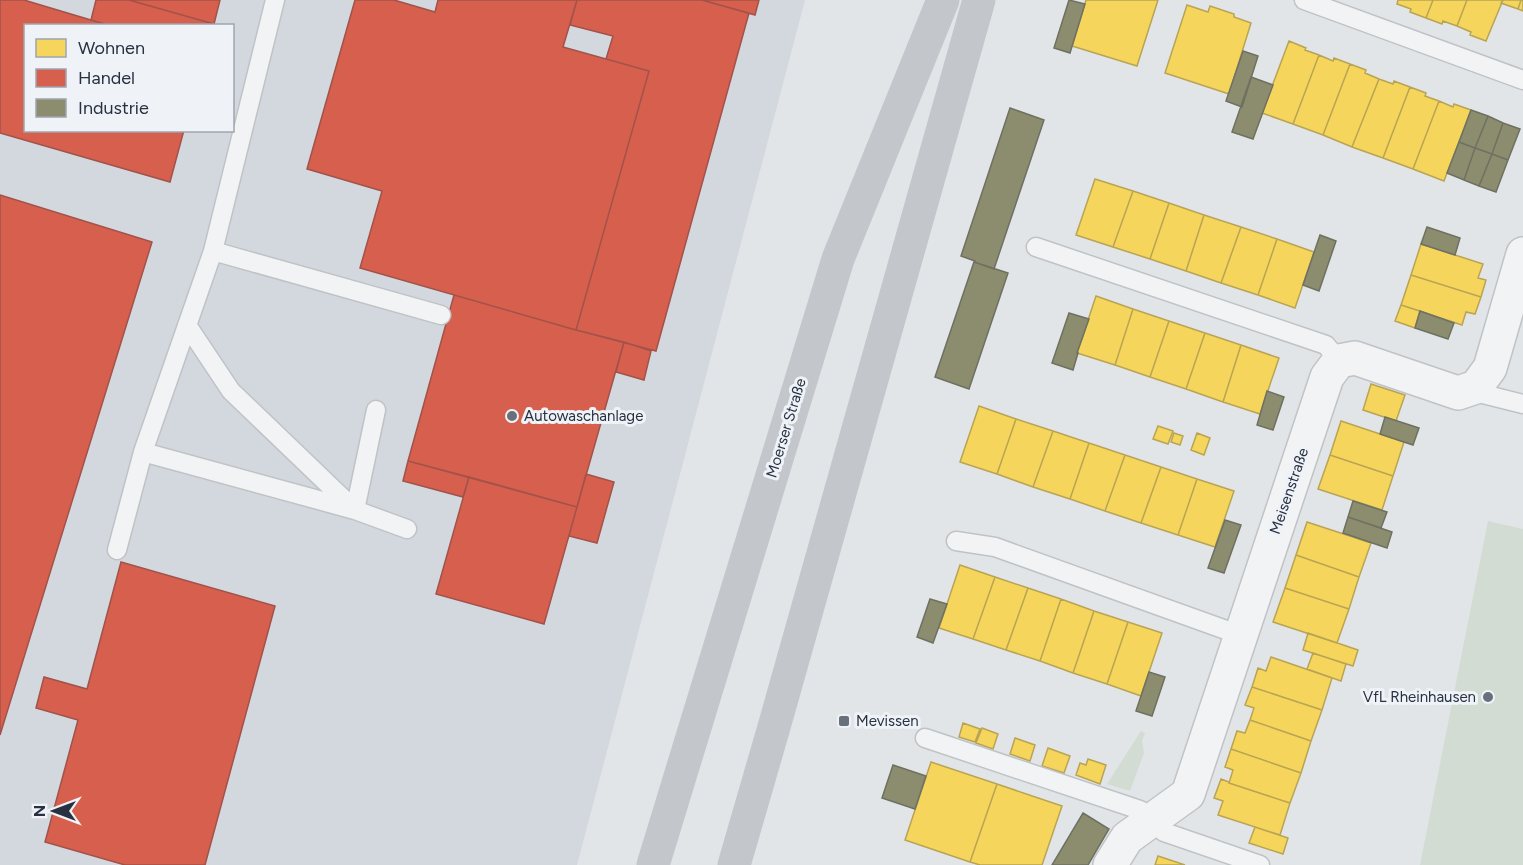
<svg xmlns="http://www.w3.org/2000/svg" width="1523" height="865" font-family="Figtree,sans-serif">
	<rect width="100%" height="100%" fill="#e2e5e8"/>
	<path fill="#d2d8de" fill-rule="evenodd" d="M0 0H805L577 865H0ZM26 26H232V130H26Z"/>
	<path fill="#d2dcd2" d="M1488 521 1523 529V865H1420Z
		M1141 731 1145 733 1142 741 1144 753 1130 791 1107 784Z"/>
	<path fill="#f6d55c" stroke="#b8a454" stroke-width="1.5" d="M1086 0H1158L1137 66 1072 46Z
		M1398 0H1433L1426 18 1410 12 1411 9 1397 4Z
		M1433 0H1467L1457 26 1443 21 1442 24 1426 18Z
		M1467 0H1503L1486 41 1470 35 1471 32 1457 26Z
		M1503 0H1521L1518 9 1501 3Z
		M1521 0H1523V11L1518 9Z
		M1187 5 1208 12 1210 6 1234 14V17L1251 23 1229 94 1165 73Z
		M1289 41 1306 48 1305 50 1319 55 1293 124 1262 113Z
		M1319 55 1333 61 1334 58 1350 64 1323 135 1293 124Z
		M1350 64 1366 70 1365 73 1379 79 1352 147 1323 135Z
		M1379 79 1393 84 1394 81 1410 87 1383 158 1352 147Z
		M1410 87 1426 93 1425 96 1439 101 1413 169 1383 158Z
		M1439 101 1453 107 1454 104 1471 110 1444 181 1413 169Z
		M1095 179 1133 191 1113 247 1076 235Z
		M1133 191 1169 203 1150 259 1113 247Z
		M1169 203 1204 215 1186 271 1150 259Z
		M1204 215 1241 227 1221 283 1186 271Z
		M1241 227 1277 239 1258 295 1221 283Z
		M1277 239 1314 252 1295 308 1258 295Z
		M1421 244 1483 264 1478 278 1486 280 1481 297 1411 275Z
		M1411 275 1481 297 1475 314 1466 312 1462 325 1401 305Z
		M1096 296 1133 309 1115 365 1077 353Z
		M1401 305 1420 311 1415 328 1395 321Z
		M1133 309 1169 321 1150 377 1115 365Z
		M1169 321 1205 333 1186 389 1150 377Z
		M1205 333 1241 345 1223 402 1186 389Z
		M1241 345 1279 358 1260 414 1223 402Z
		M1371 384 1405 395 1396 421 1363 410Z
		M979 406 1016 419 997 474 960 462Z
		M1016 419 1053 431 1033 487 997 474Z
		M1341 421 1404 442 1393 476 1330 455Z
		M1158 426 1173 431 1168 444 1153 439Z
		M1053 431 1089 443 1070 499 1033 487Z
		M1174 433 1183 436 1180 445 1171 442Z
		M1197 433 1210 438 1204 455 1191 450Z
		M1089 443 1125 455 1105 511 1070 499Z
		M1125 455 1161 467 1141 523 1105 511Z
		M1330 455 1393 476 1382 510 1318 489Z
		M1161 467 1197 479 1178 535 1141 523Z
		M1197 479 1234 491 1215 547 1178 535Z
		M1307 522 1371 543 1359 577 1296 555Z
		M1296 555 1359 577 1349 609 1285 588Z
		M960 565 995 577 973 639 939 628Z
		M995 577 1028 588 1006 650 973 639Z
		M1028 588 1061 599 1040 661 1006 650Z
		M1285 588 1349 609 1337 643 1273 622Z
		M1061 599 1094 611 1073 673 1040 661Z
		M1094 611 1128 622 1107 684 1073 673Z
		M1128 622 1162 633 1141 696 1107 684Z
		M1308 633 1358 650 1353 666 1303 650Z
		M1313 653 1346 664 1341 681 1307 669Z
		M1271 657 1332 678 1322 710 1252 687 1258 668 1266 671Z
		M1252 687 1322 710 1311 741 1250 720 1254 708 1245 705Z
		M1250 720 1311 741 1301 773 1231 749 1237 731 1245 733Z
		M963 723 980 729 975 742 959 737Z
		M982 728 998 734 993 749 976 743Z
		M1015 738 1035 745 1030 761 1010 754Z
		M1048 748 1070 756 1064 773 1042 766Z
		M1231 749 1301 773 1290 803 1229 783 1233 770 1225 767Z
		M1088 759 1106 765 1100 784 1076 775 1080 763 1086 765Z
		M931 762 997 784 970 862 905 840Z
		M1221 779 1229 782V783L1290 803 1280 835 1218 815 1223 801 1214 798Z
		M997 784 1062 806 1042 865H980L970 862Z
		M1255 827 1288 838 1283 854 1249 843Z
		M1158 856 1185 865H1155Z"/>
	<path fill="#d6604d" stroke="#a2524a" stroke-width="1.5" d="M0 0H24L111 26H26V130H184L170 182 0 133Z
		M96 0H129L214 24 213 26H111L91 20Z
		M129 0H220L214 24Z
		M355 0H394L435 12 438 0H577L563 47 649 71 576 330 360 268 382 191 307 169Z
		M577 0H702L749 13 656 351 576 330 649 71 606 59 613 36 570 25Z
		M702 0H759L755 15Z
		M0 195 152 242 0 735Z
		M454 295 576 330 624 342 577 507 408 461Z
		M624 342 651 351 644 380 616 372Z
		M408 461 469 477 463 497 403 481Z
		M586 474 614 482 597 543 569 536Z
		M469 477 577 507 544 624 436 594Z
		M121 562 275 606 205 865H125L45 842 78 720 36 708 44 677 87 689Z"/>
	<path fill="#8c8c6e" stroke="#6e7161" stroke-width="1.5" d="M1069 0 1085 4 1070 53 1054 48Z
		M1243 51 1258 56 1242 107 1226 101Z
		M1251 77 1273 85 1253 139 1232 132Z
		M1010 108 1044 120 994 269 974 262 975 261 961 256Z
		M1471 110 1488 116 1475 148 1459 142Z
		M1488 116 1503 123 1492 154 1475 148Z
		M1503 123 1520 129 1508 160 1492 154Z
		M1459 142 1475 148 1464 180 1447 173Z
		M1475 148 1492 154 1479 186 1464 180Z
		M1492 154 1508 160 1496 192 1479 186Z
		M1427 227 1460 238 1455 255 1421 244Z
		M1320 235 1336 241 1319 291 1303 285Z
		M974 262 1008 273 969 389 935 377Z
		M1420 311 1454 323 1448 339 1415 328Z
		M1069 313 1089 319 1077 353H1078L1073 370 1052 363Z
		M1267 391 1284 397 1273 430 1257 425Z
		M1385 417 1419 428 1413 445 1380 434Z
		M1353 501 1387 512 1381 528 1348 517Z
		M1348 517 1392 532 1387 548 1343 533Z
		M1225 520 1241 525 1224 573 1208 568Z
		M930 599 947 604 933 643 917 637Z
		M1149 672 1165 677 1152 716 1136 711Z
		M893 765 926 776 915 809 882 798Z
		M1083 813 1109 829 1088 865H1052Z"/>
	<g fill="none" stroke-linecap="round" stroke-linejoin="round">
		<defs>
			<path id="lane" d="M1304 0 1523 80
				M1036 247 1326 345 1339 361
				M213 251 441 315
				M187 325 231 391 355 510 376 410
				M1476 387 1483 394 1523 404
				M143 452 355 510 407 529
				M956 541 995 547 1240 635
				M117 550 143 452 213 251 275 0
				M925 738 1140 810 1164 832 1260 865"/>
			<path id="street" d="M1110 865 1127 838 1188 794 1327 377 1339 361 1355 358 1458 393 1476 387 1490 368 1523 254"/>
		</defs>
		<use href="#lane" stroke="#c0c3c6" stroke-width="21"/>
		<use href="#street" stroke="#c0c3c6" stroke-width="36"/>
		<use href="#lane" stroke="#f2f3f4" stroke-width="18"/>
		<use href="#street" stroke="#f2f3f4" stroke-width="33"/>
		<path stroke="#c3c6ca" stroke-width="33" d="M653 865 838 259 943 0
			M734 865 774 727 979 0"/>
	</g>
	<g fill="#68707c" stroke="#eff3f7" stroke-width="2">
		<circle cx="512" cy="416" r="6"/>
		<circle cx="1488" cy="697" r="6"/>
		<rect x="838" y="715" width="12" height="12" rx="3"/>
	</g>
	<g text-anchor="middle" stroke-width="6" stroke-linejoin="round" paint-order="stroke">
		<g font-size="15" fill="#273142" stroke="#eff3f7" text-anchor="start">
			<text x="524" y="421">Autowaschanlage</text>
			<text x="1476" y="702" text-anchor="end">VfL Rheinhausen</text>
			<text x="856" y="726">Mevissen</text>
		</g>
		<g font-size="15" fill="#273142" stroke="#eff3f7">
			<text transform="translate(786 428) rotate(-73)" y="5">Moerser Straße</text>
			<text transform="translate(1289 491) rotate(-71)" y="5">Meisenstraße</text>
		</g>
	</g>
	<rect x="24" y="24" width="210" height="108" fill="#eff3f7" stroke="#9fa5af" stroke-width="1.5"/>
	<rect x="36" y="39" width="30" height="18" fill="#f6d55c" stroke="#9fa5af" stroke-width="1.5"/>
	<text x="78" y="54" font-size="18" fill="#273142">Wohnen</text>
	<rect x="36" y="69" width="30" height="18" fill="#d6604d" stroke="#9fa5af" stroke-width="1.5"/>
	<text x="78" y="84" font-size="18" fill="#273142">Handel</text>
	<rect x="36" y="99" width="30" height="18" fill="#8c8c6e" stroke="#9fa5af" stroke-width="1.5"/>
	<text x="78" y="114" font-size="18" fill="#273142">Industrie</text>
	<g transform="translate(54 811) rotate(270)" stroke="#eff3f7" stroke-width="4.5" paint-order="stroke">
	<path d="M0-4.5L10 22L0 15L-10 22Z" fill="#273142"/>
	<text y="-9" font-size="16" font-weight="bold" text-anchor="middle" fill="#273142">N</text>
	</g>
</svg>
